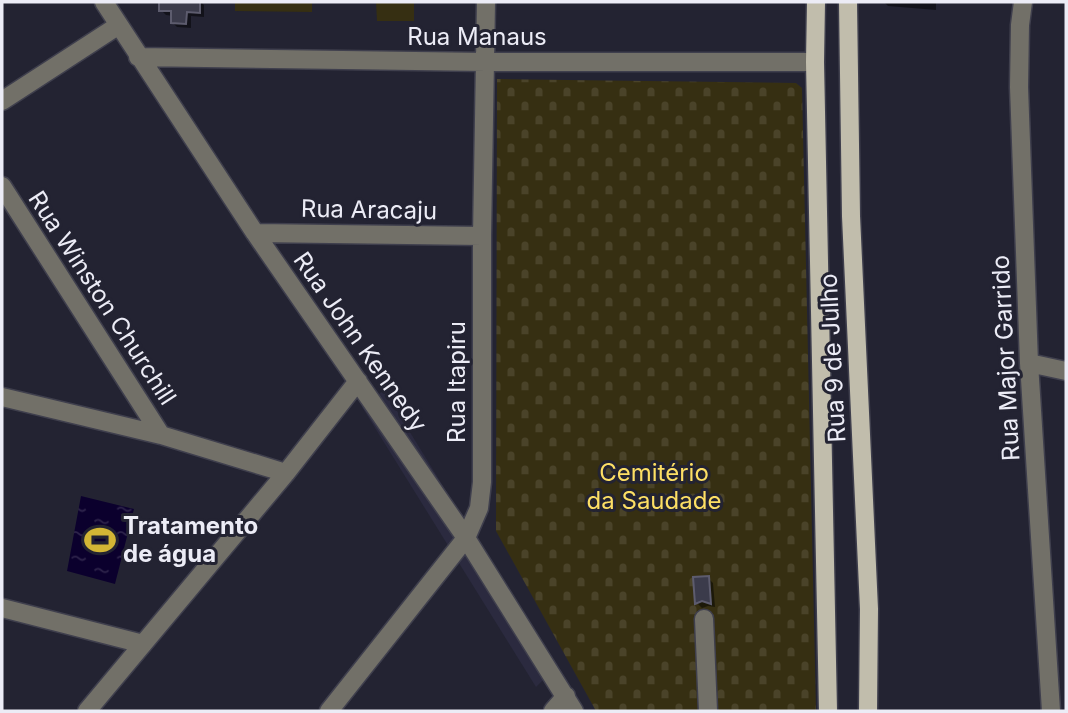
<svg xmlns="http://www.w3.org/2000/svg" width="1068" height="713" font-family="Inter,sans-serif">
	<defs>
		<pattern id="cemetery-stones" width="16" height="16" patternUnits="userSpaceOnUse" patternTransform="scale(1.75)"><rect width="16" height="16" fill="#362f12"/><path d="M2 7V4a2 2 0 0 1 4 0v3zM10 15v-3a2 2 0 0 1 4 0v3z" fill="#4a4329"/></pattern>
		<pattern id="water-ripples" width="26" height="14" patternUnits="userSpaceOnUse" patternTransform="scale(1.75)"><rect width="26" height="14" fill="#0b002d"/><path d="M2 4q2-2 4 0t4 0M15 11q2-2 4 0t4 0" fill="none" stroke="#2f254c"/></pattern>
	</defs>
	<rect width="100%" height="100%" fill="#232332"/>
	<path fill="#2b2a3f" d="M384 390 555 668 536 687 362 407Z"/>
	<path fill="#362f12" d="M235 2H312V12L235 11Z
		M376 2H414V21H377Z"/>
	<path fill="url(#cemetery-stones)" d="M497 79 796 83 802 88 816 711H596L496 531Z"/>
	<path fill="url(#water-ripples)" d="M81 496 134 509 115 584 67 571Z"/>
	<path fill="#0007" d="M161 2H201L204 5V17L191 16V28L177 27 172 22 173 16 166 15 161 10Z
		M884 2H936V10L888 6Z
		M708 578 713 583 715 607 708 606 702 608 697 603Z"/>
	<path fill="#3b3b4b" stroke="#5d5c6e" stroke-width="2" d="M159 2H200V13L187 12 186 24 171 23V11H159Z
		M709 576 711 604 702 601 695 604 693 577Z"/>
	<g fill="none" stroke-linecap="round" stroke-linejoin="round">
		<defs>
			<path id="minor" d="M104 2 255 233 466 538 574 711
				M1023 2 1020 25 1019 87 1029 363 1051 711
				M138 57 486 62H815
				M2 101 119 25
				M2 186 161 435
				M255 233 482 236
				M1029 363 1066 371
				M2 397 161 435 286 473
				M2 608 143 644
				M704 619 708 711
				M87 711 286 473 358 381
				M329 711 466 538 479 508 482 482V236L486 2
				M553 711 566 696"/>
			<path id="major" d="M816 2 815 62 828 711
				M848 2 851 216 869 609 868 711"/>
		</defs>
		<use href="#minor" stroke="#3f3f4d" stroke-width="21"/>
		<use href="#major" stroke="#3f3f4d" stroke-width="21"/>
		<use href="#minor" stroke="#727068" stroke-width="18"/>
		<use href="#major" stroke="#c1bdac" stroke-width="18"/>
	</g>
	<defs>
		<symbol id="stadium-bare" viewBox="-9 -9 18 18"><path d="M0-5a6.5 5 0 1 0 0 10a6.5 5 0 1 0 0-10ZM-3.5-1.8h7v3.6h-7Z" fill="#d3b635" stroke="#232332" stroke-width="2.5" paint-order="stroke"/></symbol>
	</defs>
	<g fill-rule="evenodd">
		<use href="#stadium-bare" x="78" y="518" width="44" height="44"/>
	</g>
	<g text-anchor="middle" stroke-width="6" stroke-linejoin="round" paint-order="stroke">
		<g font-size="24" fill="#ececf6" stroke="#232332">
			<text x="477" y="45">Rua Manaus</text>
			<text transform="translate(369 210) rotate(1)" y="8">Rua Aracaju</text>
			<text transform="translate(102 298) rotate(57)" y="8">Rua Winston Churchill</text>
			<text transform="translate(360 342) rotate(55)" y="8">Rua John Kennedy</text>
			<text transform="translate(833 358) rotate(-93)" y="8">Rua 9 de Julho</text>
			<text transform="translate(1006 358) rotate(-93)" y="8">Rua Major Garrido</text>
			<text transform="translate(457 382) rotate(-90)" y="8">Rua Itapiru</text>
		</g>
		<g font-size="24" fill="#fddf64" stroke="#232332">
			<text x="654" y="481">Cemitério<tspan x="654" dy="28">da Saudade</tspan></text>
		</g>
		<g font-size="24" font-weight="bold" fill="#ececf6" stroke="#232332" text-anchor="start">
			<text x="123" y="534">Tratamento<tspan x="123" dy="28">de água</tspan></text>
		</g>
	</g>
	<rect width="1068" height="713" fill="none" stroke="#ececf6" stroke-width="7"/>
</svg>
